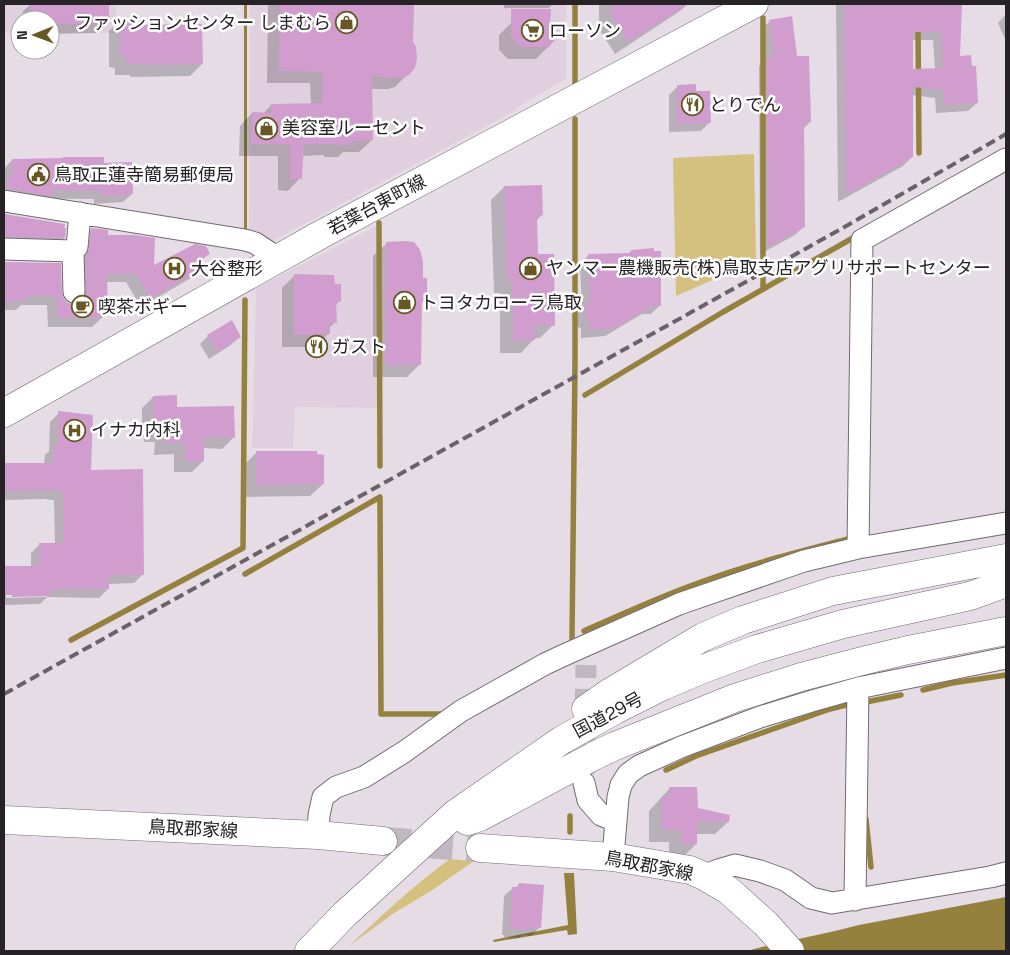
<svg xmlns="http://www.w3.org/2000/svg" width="1010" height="955" font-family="'Space Grotesk','Noto Sans JP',sans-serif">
	<rect width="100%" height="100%" fill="#e6dce6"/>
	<path fill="#e0d0df" d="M4 4H116V33H50V20H20V33H4Z
		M250 4H566V79L515 109 513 112 272 241 249 237Z
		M378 225 377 408 295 407 293 448H252L256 288Z"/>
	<path fill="#d4c07f" d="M754 154 756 261 676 296 673 158Z
		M450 859 474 861 431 891 394 913 349 946C381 916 414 885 450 859Z"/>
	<path fill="#95813e" d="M244 4H247V237H244Z
		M564 873H574L577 934 568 935 567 930 494 942 493 940 568 925Z
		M1006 897V951H747L762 947 835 931 859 925Z"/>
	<path fill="#0003" fill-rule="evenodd" d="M31 4H108V22L97 33 50 34V20H22L23 11Z
		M268 4H413L412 43 414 68 395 87 388 89H371L372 140 359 152H343L338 157H324V155L302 156 300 178 288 191 278 190V156H239L240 126 252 113 263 114 271 105 311 104 310 83H267Z
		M504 4H553L549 8H504Z
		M599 4H688L680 11 615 54 599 29Z
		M836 4H960L959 58 977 103 968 111 936 113 935 98 912 95V157L903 166 838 202ZM912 40H933L935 70H912Z
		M1006 14V41L998 23Z
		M120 20 136 26 202 64 190 76 130 77V75H115V68L109 67V31Z
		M512 22 554 41 536 59H508L499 50V35Z
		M769 22 796 57 810 122 803 129 804 226 795 235 760 254 759 66 765 60 761 30Z
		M678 86 695 92 709 123 701 131 669 132V95Z
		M12 160 103 164 132 194 123 202 94 204V199L4 198V169Z
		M504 187 542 215 536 221 537 256 553 325 540 338H533V340L521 353H500V293H494L491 200Z
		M4 215 63 225 64 238 56 246 4 245Z
		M92 229 107 236 153 267 208 254 199 263 201 269 191 278 141 307 126 282H106L107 313 92 327H48L47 305H21L16 310H4V263L60 264 62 299 67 304 77 305V267L82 239Z
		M386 244 421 279 425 300 421 304 420 364 407 377H373V256Z
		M631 251 660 305 651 314H642L605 336 581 338V328L577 327V314L582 308 580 264 589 255H627Z
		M295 275 334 286 339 301 335 306V322L328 329V334L316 347H282V288Z
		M208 336 239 337 231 345 209 359 200 344Z
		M153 397 176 408 233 438 222 449 203 448V461L192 472H174V454L154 455 155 442H144L143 431H142V408Z
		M59 413 143 574 134 583 108 584V589L99 598 47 597 40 604 4 605V568L5 567H31V553L40 544H55L54 500 44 499 4 500V465H44L45 455 49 451 50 422ZM6 595H48L46 597 6 598Z
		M257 452 316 456 323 484 310 496 243 497 244 465Z
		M670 788 697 809 728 822 715 834H696V844L683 857 669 856V842H649V811Z
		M519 884 540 927 531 936 523 935 519 938 504 937V935H502L504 896 513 888H516Z"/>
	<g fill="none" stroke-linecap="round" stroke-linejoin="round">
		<path stroke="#95813e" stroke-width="5.5" d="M763 18V289
			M918 26 919 153
			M575 87V4
			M379 223 380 466
			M585 395 723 312 858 235
			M245 574 380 497 381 714H443L446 712
			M584 631C622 614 661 596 701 582 749 564 799 552 848 539
			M572 639 575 363V119
			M71 640 243 548 245 300
			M923 690 952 683 1006 675
			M865 707 866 702 901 695
			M666 770 696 756 830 709 850 704
			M570 816V832
			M866 819 871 867"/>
	</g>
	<path fill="#d09dce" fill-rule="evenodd" d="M28 4H109V23L50 24V20H40L35 16Z
		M280 4H414L413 42 416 47 417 58 415 68 409 75 402 78H392L372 76 373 140 352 141 351 145H336V144H304L302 179H290V144H251L252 112 271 113V104L322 103V72L279 71Z
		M611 4H688L628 42 611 16Z
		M844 4H962L960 56 971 55 972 66H976L978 103 944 105 943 90 913 87V157L846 195ZM913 32H941L943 68 913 69Z
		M511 9H551L550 24 555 25V41L550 42V47H521L511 37Z
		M792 16 797 56H809L811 122 804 123 805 227 768 247 767 56H774L769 20Z
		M120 18 137 19V25L202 24 203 64 141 65V64H127L126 57 120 56Z
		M696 84V91H710L711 123 677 124V85Z
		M63 157H104V163L132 162 133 194 102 196V191L53 190V196L8 189V175H12V159L63 158Z
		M542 185 543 215 537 216 538 254H554L555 326 535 325V340L513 341 512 281H507L504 186Z
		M4 214 65 224 64 228H66L65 238 4 237Z
		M91 228 108 230V235H135L155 238 154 265 195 244 206 246 210 254 198 261 202 269 151 298 135 273 107 274 108 314H102V318H57L56 296H26V301L4 302V262L61 263 62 292 63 298 68 303 74 304 81 302 85 298 86 292V256L89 248Z
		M406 241 414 242 420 250 423 261V278H427V300H422L421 365H385L386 242Z
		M654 248V251H661V306H652L615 328 589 330V320L585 319V304H590L588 254 631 253V250Z
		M294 274 334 275 335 284H341V302H336L337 323H330V334L294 335Z
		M232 320 241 337 218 352 207 335Z
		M177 395V407L234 406 235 438 204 437V461L185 462V443L165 444V432H155L154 420H153V396Z
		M58 411 93 415 91 470 143 469 144 575H109V589H54V591H50V596L12 597V594H4V566H39V543H63V491L54 490 4 491V463H52L54 445H58Z
		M256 451H317V454L324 455V484L256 485Z
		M669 787H697L698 808 730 815 729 822H697V844H681V830H662L661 797H669Z
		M519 883 544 885 541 928 529 927V930L512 929V927H510L512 887H519Z"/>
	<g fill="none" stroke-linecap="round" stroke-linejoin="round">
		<path stroke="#c0b7c0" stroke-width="21" stroke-dasharray="21 11" stroke-linecap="butt" d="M584 774 586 665"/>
		<path stroke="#c0b7c0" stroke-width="28" stroke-dasharray="28 14" stroke-linecap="butt" d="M383 841 480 848"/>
		<defs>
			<path id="street" d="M4 201 245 240 255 243 278 258
				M4 249 73 251 77 247 80 213
				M73 251 74 292
				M858 548 862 240 1006 159
				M584 783 588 800 601 815 616 821
				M318 835 319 815 323 797 336 787 364 777 404 752 461 711 545 664 562 656 679 604 804 561 858 548 1006 523
				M613 857 618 797 621 785 628 774 639 766 681 747 760 717 812 701 858 688 1006 658
				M704 876 718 870 735 865 760 871 785 880 811 898 832 903 990 877 1006 873
				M855 900 858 688"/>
			<path id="secondary" d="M4 413 320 235 754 4
				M4 820 318 835 383 841
				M480 848 613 857 690 870 704 876 728 890 766 924 790 951"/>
			<path id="highway" d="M586 709 609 693 703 637 743 620 833 591 1006 558
				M467 821 480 817 594 756 615 746 735 698 801 677 862 661 908 650 1006 631
				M309 951 345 914 455 814 562 740 615 710 663 686 703 669 757 649 843 624 970 596 1006 583"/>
		</defs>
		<use href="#street" stroke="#736a73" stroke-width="23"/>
		<use href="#secondary" stroke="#736a73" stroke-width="29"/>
		<use href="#highway" stroke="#736a73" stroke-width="29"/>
		<use href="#street" stroke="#fff" stroke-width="21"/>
		<use href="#secondary" stroke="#fff" stroke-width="28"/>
		<use href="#highway" stroke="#fff" stroke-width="28"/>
		<path stroke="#696369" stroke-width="4" stroke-dasharray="10 5" stroke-linecap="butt" d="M4 694 841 229 1006 134"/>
	</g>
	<defs>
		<symbol id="shop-ring" viewBox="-11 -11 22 22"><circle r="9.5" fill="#fff" stroke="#665724" stroke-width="1.5"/><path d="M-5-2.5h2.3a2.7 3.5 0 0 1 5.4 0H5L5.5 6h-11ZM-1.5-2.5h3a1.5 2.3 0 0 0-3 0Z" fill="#665724"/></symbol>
		<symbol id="supermarket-ring" viewBox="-11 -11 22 22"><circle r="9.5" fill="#fff" stroke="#665724" stroke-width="1.5"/><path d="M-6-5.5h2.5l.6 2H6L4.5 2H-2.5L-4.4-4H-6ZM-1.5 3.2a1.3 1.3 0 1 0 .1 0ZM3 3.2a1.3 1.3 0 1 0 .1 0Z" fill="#665724"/></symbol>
		<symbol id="restaurant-ring" viewBox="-11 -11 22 22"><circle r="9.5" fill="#fff" stroke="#665724" stroke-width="1.5"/><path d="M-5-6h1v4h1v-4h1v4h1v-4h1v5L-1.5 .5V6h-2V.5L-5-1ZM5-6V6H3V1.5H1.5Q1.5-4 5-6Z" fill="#665724"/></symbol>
		<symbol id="civic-ring" viewBox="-11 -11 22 22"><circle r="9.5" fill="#fff" stroke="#665724" stroke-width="1.5"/><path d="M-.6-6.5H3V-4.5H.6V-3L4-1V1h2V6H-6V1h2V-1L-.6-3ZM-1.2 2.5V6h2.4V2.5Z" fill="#665724"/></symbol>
		<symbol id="hospital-ring" viewBox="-11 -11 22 22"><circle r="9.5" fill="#fff" stroke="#665724" stroke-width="1.5"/><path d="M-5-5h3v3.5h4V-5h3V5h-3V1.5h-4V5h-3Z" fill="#665724"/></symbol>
		<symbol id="cafe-ring" viewBox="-11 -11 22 22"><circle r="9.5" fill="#fff" stroke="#665724" stroke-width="1.5"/><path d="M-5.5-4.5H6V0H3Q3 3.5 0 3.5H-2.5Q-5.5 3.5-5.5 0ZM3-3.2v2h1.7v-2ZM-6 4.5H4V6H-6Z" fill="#665724"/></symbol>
	</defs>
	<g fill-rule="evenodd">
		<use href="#shop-ring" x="334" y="10" width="25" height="25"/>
		<use href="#supermarket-ring" x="520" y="18" width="25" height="25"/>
		<use href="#restaurant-ring" x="680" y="92" width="25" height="25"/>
		<use href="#shop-ring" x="254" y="116" width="25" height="25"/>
		<use href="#civic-ring" x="26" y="162" width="25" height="25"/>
		<use href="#shop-ring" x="518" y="256" width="25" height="25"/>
		<use href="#hospital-ring" x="162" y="256" width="25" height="25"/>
		<use href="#shop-ring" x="392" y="290" width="25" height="25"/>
		<use href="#cafe-ring" x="70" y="294" width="25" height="25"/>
		<use href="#restaurant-ring" x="304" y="334" width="25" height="25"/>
		<use href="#hospital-ring" x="62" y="418" width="25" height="25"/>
	</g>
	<g text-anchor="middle" stroke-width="5" stroke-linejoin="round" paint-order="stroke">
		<g font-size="18" fill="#262226" stroke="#fff" text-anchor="start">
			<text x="331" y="29" text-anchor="end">ファッションセンター しまむら</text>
			<text x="549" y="37">ローソン</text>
			<text x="709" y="111">とりでん</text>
			<text x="282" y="134">美容室ルーセント</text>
			<text x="54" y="181">鳥取正蓮寺簡易郵便局</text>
			<text x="546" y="274">ヤンマー農機販売(株)鳥取支店アグリサポートセンター</text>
			<text x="191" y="275">大谷整形</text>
			<text x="420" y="309">トヨタカローラ鳥取</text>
			<text x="98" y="313">喫茶ボギー</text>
			<text x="332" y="353">ガスト</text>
			<text x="91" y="436">イナカ内科</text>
		</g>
		<g font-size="18" fill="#262226" stroke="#fff">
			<text transform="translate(377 205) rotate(-28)" y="6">若葉台東町線</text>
			<text transform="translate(608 715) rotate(-28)" y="6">国道29号</text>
			<text transform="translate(193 829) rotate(3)" y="6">鳥取郡家線</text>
			<text transform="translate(649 866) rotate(11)" y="6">鳥取郡家線</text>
		</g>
	</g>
	<rect width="1010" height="955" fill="none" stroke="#262226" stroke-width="10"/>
	<g transform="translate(35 35) rotate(269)"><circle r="24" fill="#ffffff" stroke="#a8a7a8"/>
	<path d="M0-4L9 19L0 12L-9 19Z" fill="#665724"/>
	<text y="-8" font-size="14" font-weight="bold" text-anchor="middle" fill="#262226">N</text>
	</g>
</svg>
